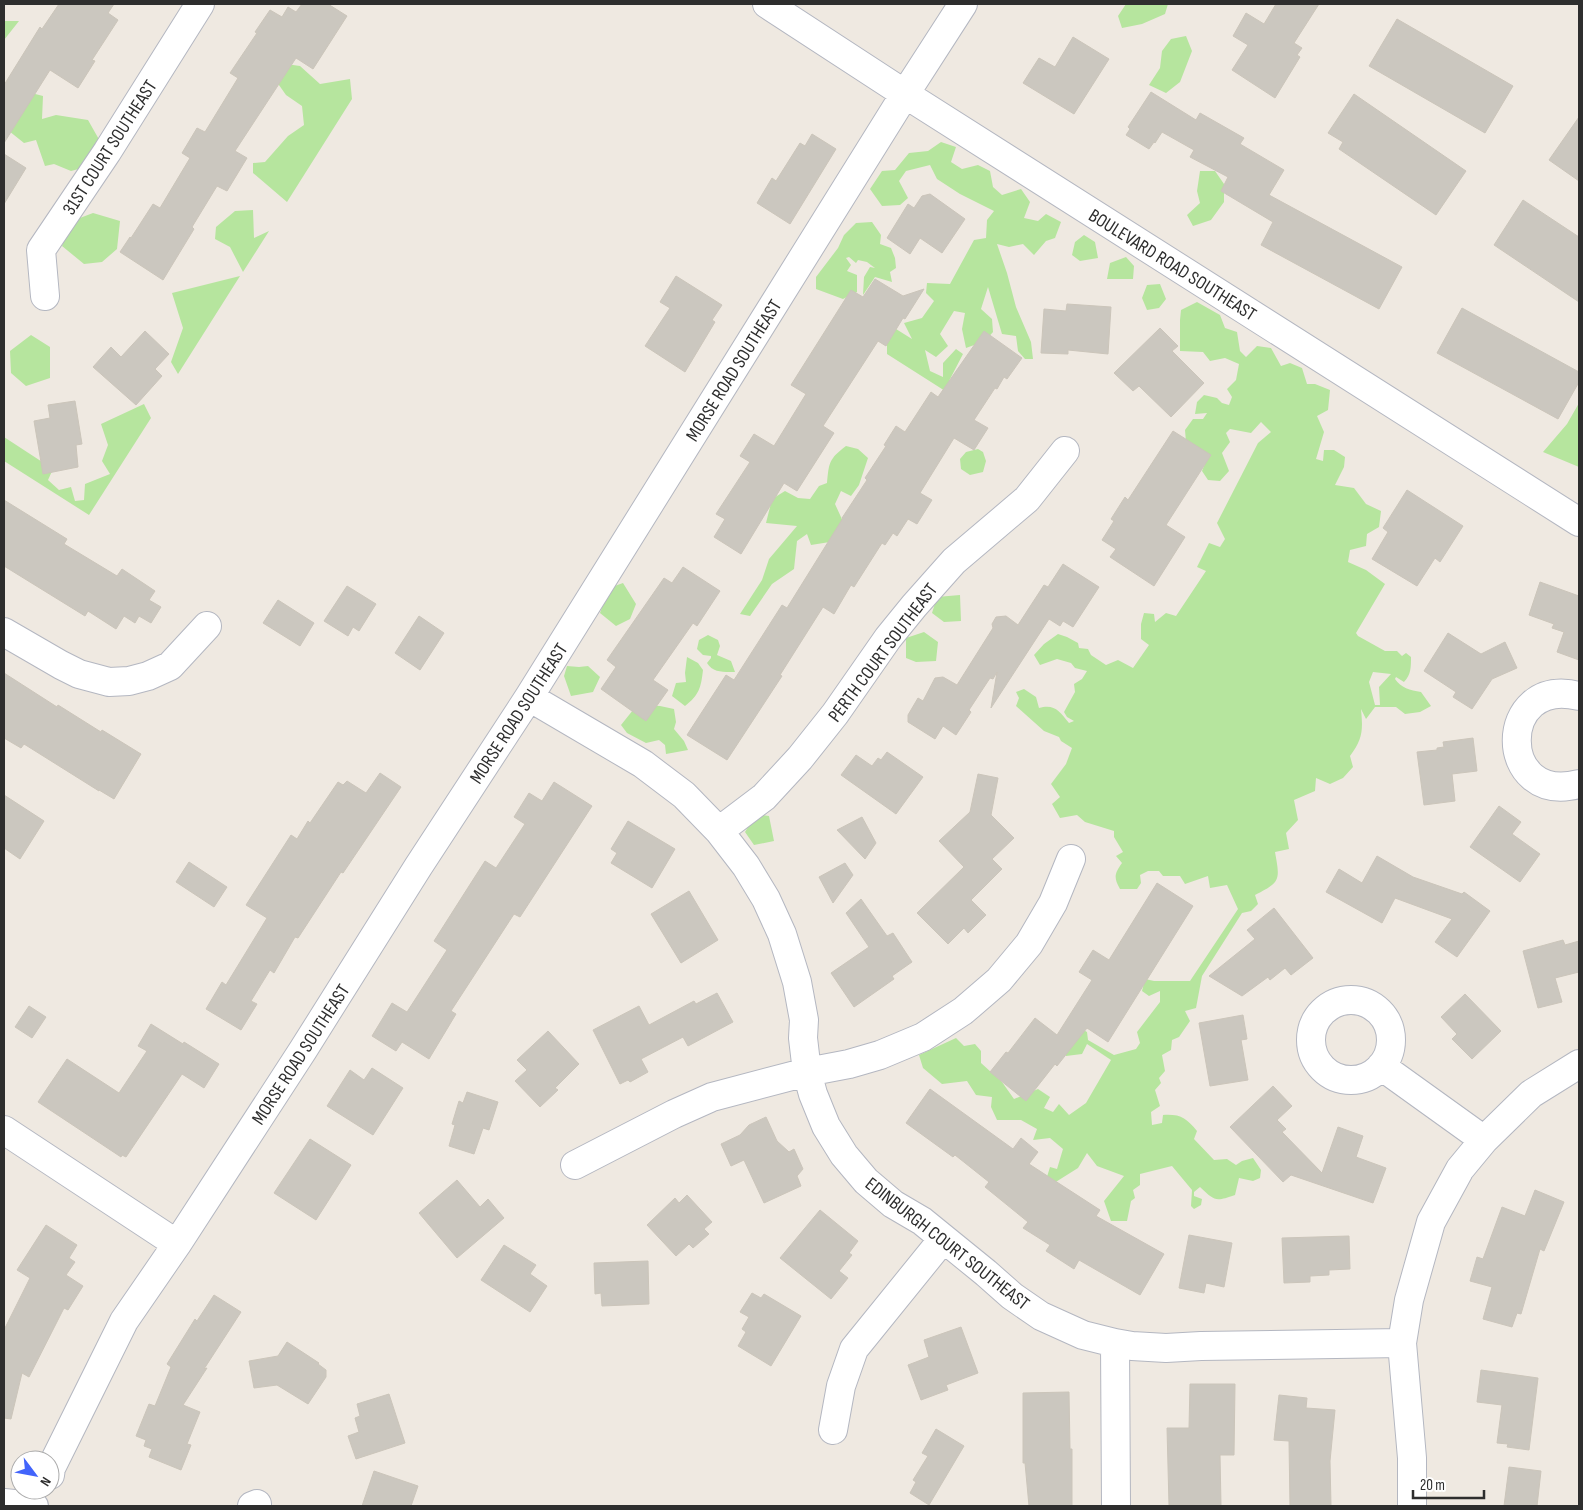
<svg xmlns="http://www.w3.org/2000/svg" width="1583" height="1510" font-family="'Sofia Sans Condensed',sans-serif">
	<rect width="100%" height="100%" fill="#efe9e1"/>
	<path fill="#b6e59e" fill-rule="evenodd" d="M1126 4H1168L1165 14 1142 24 1122 28 1118 16Z
		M4 21H19L4 40Z
		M1186 36 1192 51 1180 82 1166 93 1149 85 1160 68 1162 51 1171 39Z
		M279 63 300 66 320 84 350 79 352 99 287 202 253 173V163L265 162 288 136 304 125 302 106 286 95 274 78Z
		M4 86 43 96 42 119 56 115 88 120 101 143 94 165 71 171 54 164 45 166 36 140 24 143 4 127Z
		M941 142 956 147 951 162 962 169 978 165 990 171 993 187 1002 195 1021 189 1030 202 1024 218 1038 221 1046 214 1061 222 1055 238 1046 241 1034 255 1023 244 1009 247 997 244 1007 273 1016 307 1031 342 1033 359H1025L1018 351 1016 336 1002 334 988 287 981 309 992 319 993 332 985 341 966 348 962 329 965 313 954 311 940 334 948 346 936 357 925 350 930 371 943 377V363L956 349 963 354 949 381 975 410 887 354V344L896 329 912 339 904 323 922 318 934 301 926 293 927 283 950 284 974 240 986 238 987 220 994 211 960 194 937 179 930 165 906 171 899 181 908 198 900 205 882 206 870 189 882 171 895 170 909 153 928 151Z
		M1200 171H1215L1224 184V202L1211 220 1193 226 1187 215 1200 203 1197 191Z
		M253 210 254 238 269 231 243 272 230 247 215 239 216 227 235 211Z
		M93 213 120 221 117 249 102 262 84 264 62 246 72 221Z
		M872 222 881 235 880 244 891 248 895 258 896 268 890 272 892 282 875 277 863 295 864 277 870 267 875 268 867 262 858 260 856 263 849 257 846 258 851 265 847 271 857 275V292L843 299 816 289V277L838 248 844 235 856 223Z
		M1084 235 1095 242 1098 258 1080 261 1072 255 1075 242Z
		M1126 257 1134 266 1133 279H1107L1110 263Z
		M240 276 178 374 171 362 183 328 172 293Z
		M1160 284 1166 299 1159 308 1147 310 1142 298 1147 285Z
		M1197 302 1220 315 1225 328 1237 332 1240 351 1246 357 1257 346 1271 348 1281 366 1290 363 1302 368 1307 384H1315L1330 390 1328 410 1317 416 1324 432 1316 459 1323 461 1324 450H1334L1345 457 1344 467 1335 485 1354 488 1366 504 1381 511 1379 527 1367 534 1366 546 1350 550 1348 562 1366 570 1385 584 1356 633 1358 636 1385 651H1397L1402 656 1406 653 1411 657C1411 667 1411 675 1404 682L1396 677 1395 679C1401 688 1410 690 1421 692L1431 706 1420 712 1405 714 1396 707H1375L1366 719 1361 709C1363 730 1363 739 1350 756L1353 767 1343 778 1330 784 1316 778 1315 791 1294 800 1298 820 1286 833 1289 849 1275 852C1280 880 1281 882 1255 895L1258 904 1251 911 1242 913 1202 976 1196 1008 1185 1011 1190 1021 1179 1037 1172 1040 1171 1050 1162 1055 1165 1071 1159 1078 1161 1083 1155 1090 1160 1106 1151 1112 1152 1125 1162 1123 1163 1115C1181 1114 1186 1118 1197 1131L1194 1139 1214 1160 1227 1159 1236 1165 1242 1161 1253 1158 1261 1170 1260 1178 1253 1181 1239 1178 1235 1195C1215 1202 1215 1201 1200 1187L1194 1192V1196L1202 1199 1201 1205 1194 1209 1191 1206 1192 1190 1172 1166 1140 1174V1185L1133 1190 1135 1198 1131 1201 1127 1221H1111L1104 1201 1124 1176 1097 1166 1087 1153 1078 1168 1043 1190 1050 1167 1057 1169 1063 1149 1050 1138 1033 1140 1037 1129 1021 1120H997L991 1107 992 1097 976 1095 967 1081 942 1084 923 1068 919 1055 956 1038 964 1046 975 1044 981 1051V1063L1002 1082 1014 1099 1038 1089 1050 1097 1044 1108 1053 1112 1059 1104 1069 1115 1086 1103 1111 1060 1087 1044 1082 1054 1066 1056 1062 1034 1078 1027 1087 1032 1088 1040 1114 1055 1136 1049 1140 1043 1137 1032 1160 1002V991L1149 996 1142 991 1145 979 1154 981H1190L1238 909 1227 885 1210 888 1208 876 1185 884 1180 876H1163L1159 871H1148L1140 875 1141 883 1137 889H1120C1113 877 1115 873 1122 863L1116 856 1123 852 1114 837V831L1085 822 1077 815 1060 818 1052 804 1060 797 1051 784 1066 764 1072 748 1061 741 1059 737 1044 731 1016 706 1019 698 1016 692 1024 689 1036 697 1039 708C1055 704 1059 711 1069 723L1074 721 1067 717 1064 712 1075 692 1074 684 1082 679 1087 671 1075 668 1071 663 1057 659 1040 665 1034 655 1044 644 1058 634 1067 637 1078 643 1079 648 1088 649 1091 655 1106 665 1118 660 1133 668 1149 645 1141 639V624L1144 613 1154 614 1155 622 1166 613 1176 616 1206 571 1197 567 1209 543 1220 547 1225 539 1217 523 1258 443 1271 432 1261 422 1251 433 1230 429 1226 433 1230 442 1222 453 1229 471 1220 481 1208 480 1202 471 1208 456 1186 442 1185 430 1193 419H1203L1207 413 1195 414 1197 402 1204 395 1217 398 1222 403 1229 405 1232 397 1227 389 1236 380 1239 364 1225 358 1210 361 1203 352 1180 351V320L1181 310ZM1373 672 1391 674 1379 687 1380 705H1375L1369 682Z
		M31 335 50 347V378L26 386 11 373 10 351Z
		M1579 403V467L1543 452 1567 424Z
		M144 404 151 418 89 515 4 461V437L53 469 48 480 59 490 71 487 75 501 84 500 85 484 110 474 102 461 108 445 101 424Z
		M846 446 858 449 868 458 859 485 851 496 841 491 835 504 846 528 836 541 811 545 807 534 797 541 794 569 772 584 750 616 740 614 762 580 769 559 797 526 766 523 772 499 785 491 798 498 810 499 819 486 827 483C829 462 829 459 846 446Z
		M978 449 983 452 986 461 983 472 970 475 961 469 960 459 966 452Z
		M623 583 636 604 630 619 616 626 600 613 609 588Z
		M960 595 961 621 944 622 932 613 937 597Z
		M924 632 938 642 936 661 916 662 906 658V638Z
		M708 635 718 640 720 646 717 655 731 661 735 672C724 672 713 673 707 663L711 658V656L703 655 697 649 699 640Z
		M687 657 698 663 703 670C701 688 699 695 685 706L672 696 676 683 686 682 685 673Z
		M567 666 579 667 588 666 600 677 593 692 571 696 564 676Z
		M637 705 660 706 674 709 676 722 674 729 684 741 688 750 666 754 665 745 659 740 646 743 627 733 621 725Z
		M756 814 769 816 774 841 754 845 745 832Z"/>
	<path fill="#cbc7bf" stroke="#cbc5ba" d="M59 4H114L108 13 118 20 92 60 95 61 78 88 50 70 4 143V85L40 27 42 29Z
		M302 4H328L347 16 313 69 296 58 235 151 247 158 227 191 217 186 192 227 194 229 163 280 120 252 130 237 131 238 153 204 160 208 190 158 182 153 197 128 205 132 238 78 230 73 257 33 255 32 270 10 282 17 288 7 296 12Z
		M1276 4H1319L1294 43 1302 48 1297 55 1300 57 1275 98 1232 70 1248 45 1233 36 1246 13 1264 24Z
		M1397 19 1513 86 1485 133 1369 66Z
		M1073 37 1109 59 1074 114 1023 83 1039 58 1055 67Z
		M1151 92 1196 120 1200 113 1244 138 1240 144 1284 170 1269 195 1402 267 1379 309 1261 245 1273 222 1221 191 1228 177 1190 157 1194 150 1162 132 1155 143 1154 142 1149 149 1126 135 1130 129 1128 127Z
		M1354 94 1466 171 1436 215 1339 149 1343 142 1328 133Z
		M1579 117V181L1549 160Z
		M812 134 836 149 790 224 757 203 772 178 776 181 800 143 805 146Z
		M4 154 26 168 4 204Z
		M930 194 965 219 942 253 920 238 910 254 887 238 908 204 914 208 922 196Z
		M1523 200 1579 237V302L1494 245Z
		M676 276 722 305 712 320 715 322 685 372 645 346 670 308 660 302Z
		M875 279 903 296 924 289 905 319 903 318 886 346 878 341 823 426 834 433 797 491 784 483 741 554 714 537 725 519 716 514 750 462 740 456 754 434 774 446 806 394 791 385 851 290 863 297Z
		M1067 304 1111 307 1108 354 1068 350V354L1041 353 1044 309 1066 311Z
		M1462 308 1579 372V382L1558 419 1437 353Z
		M1160 328 1178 346 1172 351 1204 383 1171 417 1139 386 1133 391 1114 373Z
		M145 331 169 354 155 369 162 376 136 405 93 367 111 347 121 357Z
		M984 331 1022 358 1007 379 1004 377 997 389 995 388 974 420 988 428 974 450 954 438 920 493 932 500 917 524 908 519 897 536 893 533 885 545 882 543 854 587 851 585 834 614 823 607 780 675 782 676 727 760 687 735 726 675 734 680 782 605 787 608 843 518H842L867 480 865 478 886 446 884 445 896 426 905 432 931 392 938 397Z
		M75 401 82 444 76 445 78 467 43 474 34 421 50 418 48 405Z
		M1173 431 1211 455 1166 525 1185 537 1154 586 1110 557 1116 549 1102 540 1114 521 1111 519 1125 497 1128 500Z
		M1407 490 1463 526 1440 562 1435 558 1417 586 1372 559 1388 532 1383 528Z
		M4 500 67 539 64 544 117 576 122 569 155 591 149 600 161 607 151 623 139 616 135 623 124 616 116 629 88 611 85 616 4 566Z
		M1063 564 1099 587 1073 627 1063 621 1060 626 1049 619 991 708 997 672 993 679 990 678 969 710 971 712 956 735 943 726 935 739 908 722V715L918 698 923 701 935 678 943 677 957 685 993 628 992 624 996 617 1006 616 1018 625 1044 585 1048 587Z
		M683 567 720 591 697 626 693 623 653 680 668 690 646 721 601 689 616 667 607 660 664 578 672 583Z
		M1540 582 1579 596V660L1557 652 1564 632 1552 628 1554 624 1529 615Z
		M347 586 376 604 359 631 353 627 348 636 324 621Z
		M278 600 314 623 300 646 263 623Z
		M419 616 444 633 420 670 395 653Z
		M1448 633 1481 654 1505 642 1517 668 1492 679 1472 709 1453 697 1456 692 1424 671Z
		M4 673 57 707 58 705 101 732 102 730 141 754 114 799 99 790V791L24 744 21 748 4 738Z
		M1473 738 1477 771 1452 774 1455 801 1424 805 1417 752 1437 750V748L1444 747 1443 742Z
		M887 752 923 777 896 814 841 775 856 755 872 766 878 758 881 760Z
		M380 773 401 787 343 873 341 872 298 938 295 937 274 973 270 970 251 1001 257 1004 241 1030 206 1009 222 982 226 985 267 918 246 905 291 835 297 839 308 821 310 823 338 782 343 785 347 781 366 793Z
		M978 774 998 778 991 815 1014 838 992 859 1002 869 971 900 986 915 968 933 964 928 948 944 917 913 964 867 939 841 970 812Z
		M554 782 592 806 520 917 514 914 451 1011 456 1014 429 1059 402 1042 396 1051 372 1036 392 1003 407 1012 447 950 434 941 469 886 485 861 496 868 525 824 514 817 529 793 542 801Z
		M4 795 44 821 20 859 4 848Z
		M1499 806 1521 822 1512 834 1540 854 1520 882 1470 847Z
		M862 817 876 843 865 859 837 830Z
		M628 821 675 849 652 888 611 863 617 853 611 849Z
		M1377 856 1413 877 1462 894 1464 892 1490 911 1457 957 1435 942 1452 919 1395 898 1382 923 1326 892 1339 869 1362 883Z
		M189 862 227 887 214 907 176 882Z
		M845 863 853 875 833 903 819 877Z
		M1157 883 1193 906 1108 1042 1087 1028 1057 1066 1055 1064 1026 1101 990 1072 1006 1052 1008 1053 1035 1018 1057 1035 1092 980 1079 972 1093 950 1109 960Z
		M689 891 718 940 681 963 651 914Z
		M861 899 887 936 893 933 912 962 892 976 894 979 854 1007 831 973 869 947 846 913Z
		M1274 908 1313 958 1291 975 1285 968 1270 980 1268 977 1242 996 1209 976 1255 939 1247 930Z
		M1563 940 1565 945 1579 941V972L1555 978 1562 1002 1538 1008 1523 951Z
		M717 993 733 1022 688 1046 683 1037 641 1059 648 1072 630 1082 628 1080 620 1084 593 1030 639 1006 649 1025 694 1001 696 1004Z
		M1465 994 1501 1031 1472 1059 1452 1039 1457 1034 1441 1017Z
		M29 1006 46 1017 32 1038 15 1027Z
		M1243 1015 1247 1039 1241 1040 1248 1080 1210 1086 1199 1023Z
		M151 1024 183 1044 184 1042 219 1064 204 1088 182 1074 126 1157 122 1155 121 1157 38 1102 67 1059 119 1093 147 1051 138 1046Z
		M548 1031 579 1064 555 1088 558 1090 540 1107 515 1081 527 1070 517 1060Z
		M372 1068 403 1088 373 1135 327 1106 350 1070 364 1080Z
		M1273 1086 1292 1106 1277 1120 1286 1129 1282 1132 1322 1173 1338 1127 1363 1136 1356 1157 1386 1168 1373 1203 1291 1175 1283 1182 1230 1127Z
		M930 1089 1013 1149 1021 1138 1038 1152 1029 1164 1100 1210 1096 1216 1164 1254 1140 1295 1079 1260 1074 1269 1046 1251 1050 1245 1023 1228 1028 1222 985 1187 989 1182 955 1155 953 1157 906 1123Z
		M467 1092 498 1102 489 1130 483 1128 474 1154 449 1146 455 1125 452 1124 459 1101 463 1103Z
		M766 1117 777 1141 789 1152 794 1149 803 1169 797 1176 801 1186 764 1203 744 1160 731 1166 721 1144 740 1135 749 1125Z
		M310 1139 351 1165 316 1220 274 1193Z
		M457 1180 480 1207 488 1199 504 1218 457 1258 419 1213Z
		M1535 1190 1564 1202 1544 1251 1540 1249 1521 1314 1517 1313 1512 1327 1483 1319 1492 1287 1470 1281 1477 1257 1483 1259 1502 1207 1525 1216Z
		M687 1195 712 1222 704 1229 709 1234 693 1248 689 1244 676 1256 647 1225 675 1198 679 1203Z
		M820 1210 858 1241 849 1253 852 1255 839 1271 848 1278 831 1299 780 1258Z
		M46 1225 77 1245 69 1258 75 1262 66 1275 83 1286 68 1310 64 1308 29 1377 22 1373 11 1419 4 1418V1330L30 1278 17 1270Z
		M1189 1235 1232 1243 1224 1287 1206 1283 1204 1293 1179 1288Z
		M1349 1236 1350 1269 1329 1270V1275L1310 1276V1282L1284 1283 1282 1238Z
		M504 1245 536 1265 530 1274 547 1286 530 1312 481 1280Z
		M648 1261 649 1304 602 1306 601 1293 595 1294 594 1263Z
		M752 1293 761 1298 764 1294 801 1316 771 1366 738 1346 746 1332 742 1329 749 1317 740 1312Z
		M214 1295 241 1312 204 1369 207 1368 183 1405 200 1412 187 1444 191 1445 181 1470 149 1457 152 1449 144 1446 146 1440 136 1436 149 1404 155 1406 171 1367 167 1364 195 1319 197 1321Z
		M961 1327 978 1373 946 1385 948 1390 921 1400 908 1365 929 1357 924 1340Z
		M287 1342 319 1363 318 1364 326 1370V1377L308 1404 277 1385 254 1388 249 1361 278 1356Z
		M1481 1370 1538 1378 1529 1450 1507 1447 1508 1444 1497 1443 1502 1405 1477 1402Z
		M1190 1384H1235L1234 1455H1220L1221 1506 1169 1505 1167 1428H1189Z
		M1069 1392 1070 1449H1072V1506H1029L1025 1463H1023V1393Z
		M389 1394 405 1443 356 1459 348 1436 359 1432 355 1418 360 1416 357 1404Z
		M1279 1395 1307 1398 1306 1408 1335 1410 1330 1461 1331 1506H1290L1289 1441 1274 1440Z
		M936 1429 964 1446 929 1505 910 1493 916 1482 913 1480 928 1456 922 1453Z
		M1509 1467 1541 1471 1537 1506H1504Z
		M374 1471 418 1486 411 1506H362Z"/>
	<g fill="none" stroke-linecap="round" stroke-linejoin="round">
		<defs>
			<path id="minor" d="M767 4 905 94 1579 522
				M45 296 41 250 107 152 200 4
				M4 632 61 665 79 674 109 682 129 681 148 676 170 666 207 626
				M1579 696C1496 675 1496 806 1579 784
				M529 697 643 764 684 795 719 831 746 866 766 899 782 934 797 982 804 1020 803 1038 807 1072 813 1094 826 1126 844 1155 866 1181 893 1204 922 1221 986 1273 1012 1296 1041 1316 1083 1335 1115 1343 1132 1346 1166 1348 1201 1346 1402 1343
				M719 831 764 797 800 758 835 714 888 638 914 606 954 561 1027 499 1065 451
				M1311 1040a40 40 0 1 1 80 0a40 40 0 1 1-80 0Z
				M1381 1066 1484 1140
				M4 1130 177 1244
				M575 1165 674 1114 712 1097 807 1072 849 1064 880 1055 923 1037 963 1011 999 980 1029 944 1053 903 1071 859
				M1115 1343 1116 1506
				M833 1430 841 1386 854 1349 943 1239
				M50 1475 51 1468 124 1321 177 1244 303 1050 418 867 529 697 905 94 963 4
				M4 1503 34 1506
				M252 1506 257 1504
				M1412 1506V1458L1402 1343 1409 1300 1431 1222 1460 1169 1484 1140 1531 1094 1579 1064"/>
		</defs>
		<use href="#minor" stroke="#b4b7c1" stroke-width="30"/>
		<use href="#minor" stroke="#fff" stroke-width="28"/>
	</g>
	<g text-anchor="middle" stroke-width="4" stroke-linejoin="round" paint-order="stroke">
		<g font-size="19" fill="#2e2e2e" stroke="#fff">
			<text transform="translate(109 147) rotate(-57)" y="7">31ST COURT SOUTHEAST</text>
			<text transform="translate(1173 264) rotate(32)" y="7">BOULEVARD ROAD SOUTHEAST</text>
			<text transform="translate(733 370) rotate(-58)" y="7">MORSE ROAD SOUTHEAST</text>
			<text transform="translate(882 652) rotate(-53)" y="7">PERTH COURT SOUTHEAST</text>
			<text transform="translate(518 713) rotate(-57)" y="7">MORSE ROAD SOUTHEAST</text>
			<text transform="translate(300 1054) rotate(-57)" y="7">MORSE ROAD SOUTHEAST</text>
			<text transform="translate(948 1243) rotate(38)" y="7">EDINBURGH COURT SOUTHEAST</text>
		</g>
	</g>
	<rect width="1583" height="1510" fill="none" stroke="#2e2e2e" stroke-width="10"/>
	<g transform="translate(35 1475) rotate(122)"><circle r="24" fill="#ffffff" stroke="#ababab"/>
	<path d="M0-4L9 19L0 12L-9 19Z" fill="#4264fb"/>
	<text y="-8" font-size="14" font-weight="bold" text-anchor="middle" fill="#2e2e2e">N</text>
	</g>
	<path d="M1413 1490v8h71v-8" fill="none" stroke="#2e2e2e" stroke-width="2.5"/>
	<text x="1420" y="1490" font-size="15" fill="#2e2e2e" stroke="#ffffff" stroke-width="4" paint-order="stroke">20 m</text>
</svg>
